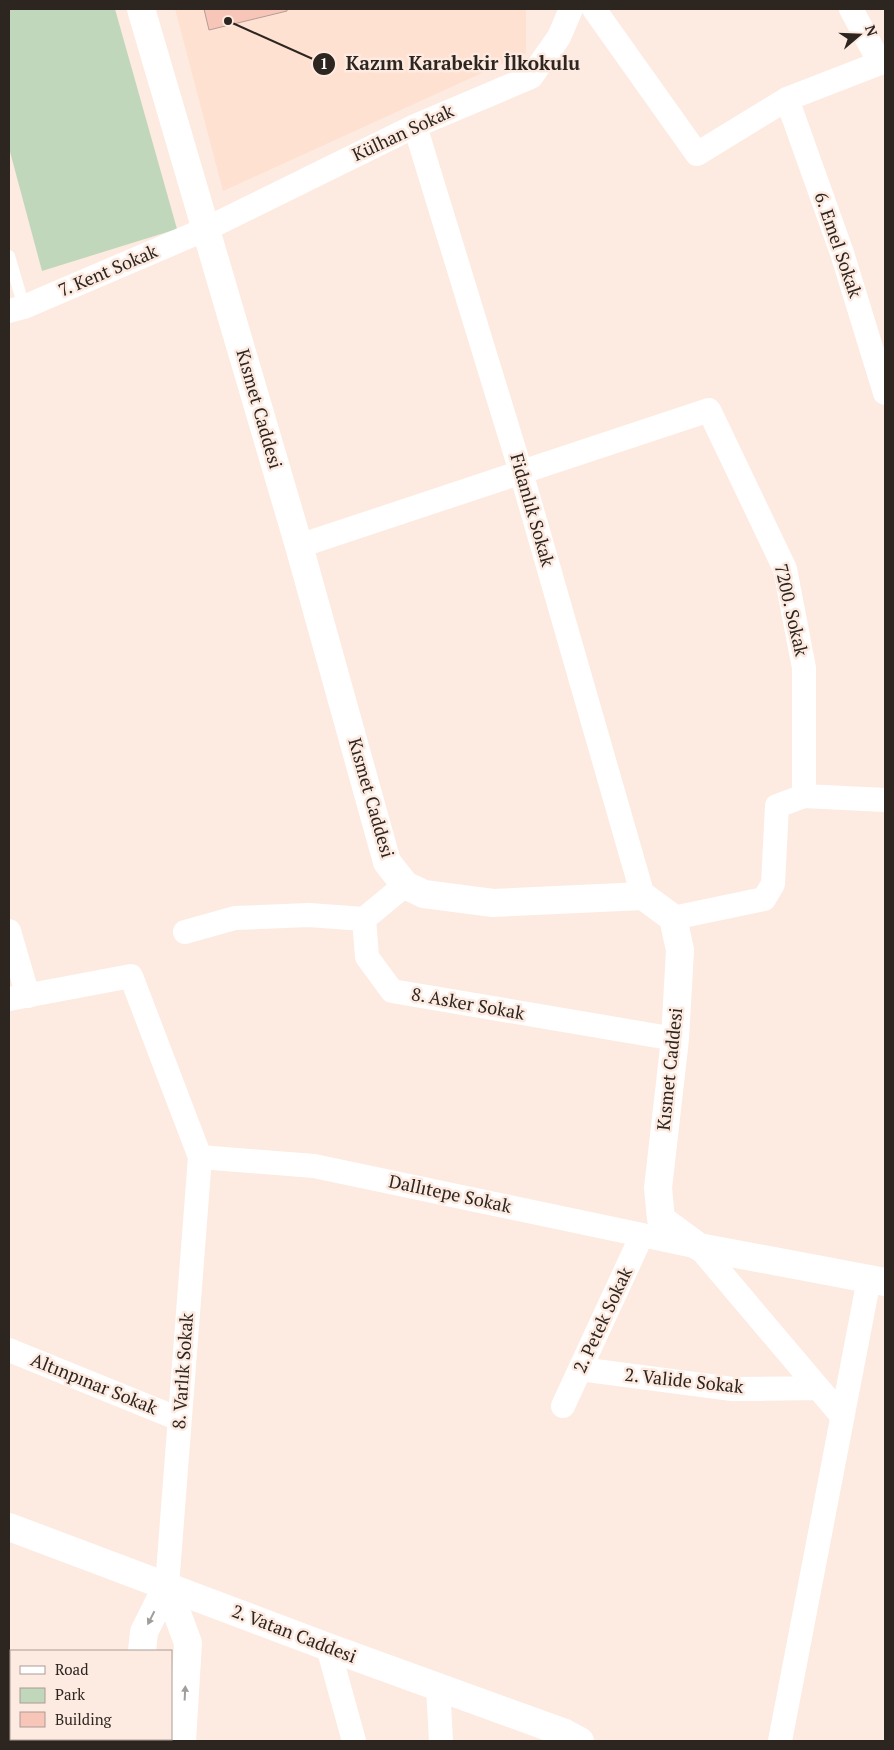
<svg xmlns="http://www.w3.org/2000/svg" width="894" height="1750" font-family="'PT Serif',serif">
	<rect width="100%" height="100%" fill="#fdebe1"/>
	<path fill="#fee1d0" d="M175 9H526V53L223 191Z"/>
	<path fill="#c1d7bb" d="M9 9H115L177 229 42 271 9 148Z"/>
	<path fill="#f8c5b9" stroke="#b49c96" d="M204 9H287V11L209 30Z"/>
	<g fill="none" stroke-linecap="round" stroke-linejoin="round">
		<path stroke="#fff" stroke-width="12" d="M9 256 24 307"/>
		<path stroke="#fff" stroke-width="24" d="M594 9 697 154 787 99 842 253 885 393
			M787 99 880 63 851 9
			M415 126 521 472 643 896
			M9 311 24 307 206 229 415 126 531 77 559 37 571 9
			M299 546 709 410 785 569 804 668V796
			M405 885 364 919 367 957 392 991 675 1039
			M673 918 764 899 773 884 777 806 804 796 885 800
			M9 931 28 996
			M185 932 235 918 309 915 364 919
			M9 999 131 976 200 1157 167 1586
			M200 1157 314 1166 699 1247 842 1416
			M9 1350 179 1419
			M580 1369 732 1389 818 1388
			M563 1406 642 1235
			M328 1647 354 1741
			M438 1686 441 1741
			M780 1741 869 1279"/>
		<path stroke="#fff" stroke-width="28" d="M141 9 299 546 387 862 405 885 424 894 493 903 643 896 673 918 680 950 675 1039 658 1188 661 1219 699 1247 885 1282
			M9 1527 328 1647 565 1733 580 1741
			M167 1586 188 1643 182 1741
			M142 1651 144 1632 167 1586
			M131 1741V1739"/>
	</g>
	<defs><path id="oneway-solid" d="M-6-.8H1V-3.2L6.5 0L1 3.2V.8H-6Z" transform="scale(1.25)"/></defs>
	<g fill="#a09d9b">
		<use href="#oneway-solid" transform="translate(151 1618) rotate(117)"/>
		<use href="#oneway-solid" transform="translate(185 1693) rotate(-87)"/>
	</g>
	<g text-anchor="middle" stroke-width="5" stroke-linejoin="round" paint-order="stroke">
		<g font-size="18" fill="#2d2520" stroke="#fdebe1">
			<text transform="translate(403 133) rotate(-25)" y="6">Külhan Sokak</text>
			<text transform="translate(838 245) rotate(71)" y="6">6. Emel Sokak</text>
			<text transform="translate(108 271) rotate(-23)" y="6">7. Kent Sokak</text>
			<text transform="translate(259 409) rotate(74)" y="6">Kısmet Caddesi</text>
			<text transform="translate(532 510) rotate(74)" y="6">Fidanlık Sokak</text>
			<text transform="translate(791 610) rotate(77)" y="6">7200. Sokak</text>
			<text transform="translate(371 798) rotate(74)" y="6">Kısmet Caddesi</text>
			<text transform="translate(468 1004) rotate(10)" y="6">8. Asker Sokak</text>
			<text transform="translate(670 1069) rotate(-84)" y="6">Kısmet Caddesi</text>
			<text transform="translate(450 1194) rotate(12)" y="6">Dallıtepe Sokak</text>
			<text transform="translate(603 1320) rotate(-65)" y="6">2. Petek Sokak</text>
			<text transform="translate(183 1371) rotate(-86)" y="6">8. Varlık Sokak</text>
			<text transform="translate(684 1381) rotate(6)" y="6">2. Valide Sokak</text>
			<text transform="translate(94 1384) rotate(22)" y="6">Altınpınar Sokak</text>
			<text transform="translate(294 1634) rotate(21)" y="6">2. Vatan Caddesi</text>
		</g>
	</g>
	<path fill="none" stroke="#2d2520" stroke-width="2" d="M228 21L324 64"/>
	<g fill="#2d2520" stroke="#fdebe1" stroke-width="2">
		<circle cx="228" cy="21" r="5"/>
		<circle cx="324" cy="64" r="12"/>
	</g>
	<g font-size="15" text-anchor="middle" font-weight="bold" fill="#fff">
		<text x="324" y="69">1</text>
	</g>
	<g font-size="19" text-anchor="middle" font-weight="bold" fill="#2d2520" stroke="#fdebe1" stroke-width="5" stroke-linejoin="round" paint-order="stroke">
		<text x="463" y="70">Kazım Karabekir İlkokulu</text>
	</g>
	<rect width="894" height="1750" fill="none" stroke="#2d2520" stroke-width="20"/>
	<rect x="10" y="1650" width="162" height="90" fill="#fdebe1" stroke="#aa9c94"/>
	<rect x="20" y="1666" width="25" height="8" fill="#ffffff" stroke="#aa9c94"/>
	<text x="55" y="1675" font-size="15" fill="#2d2520">Road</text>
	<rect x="20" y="1688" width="25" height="15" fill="#c1d7bb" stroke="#aa9c94"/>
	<text x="55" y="1700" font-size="15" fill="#2d2520">Park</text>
	<rect x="20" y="1712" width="25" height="15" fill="#f8c5b9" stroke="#aa9c94"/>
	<text x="55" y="1725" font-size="15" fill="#2d2520">Building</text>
	<g transform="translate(859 35) rotate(71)" stroke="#fdebe1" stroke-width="4" paint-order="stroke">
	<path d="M0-4L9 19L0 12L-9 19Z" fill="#2d2520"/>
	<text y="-8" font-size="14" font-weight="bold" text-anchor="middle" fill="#2d2520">N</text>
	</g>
</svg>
